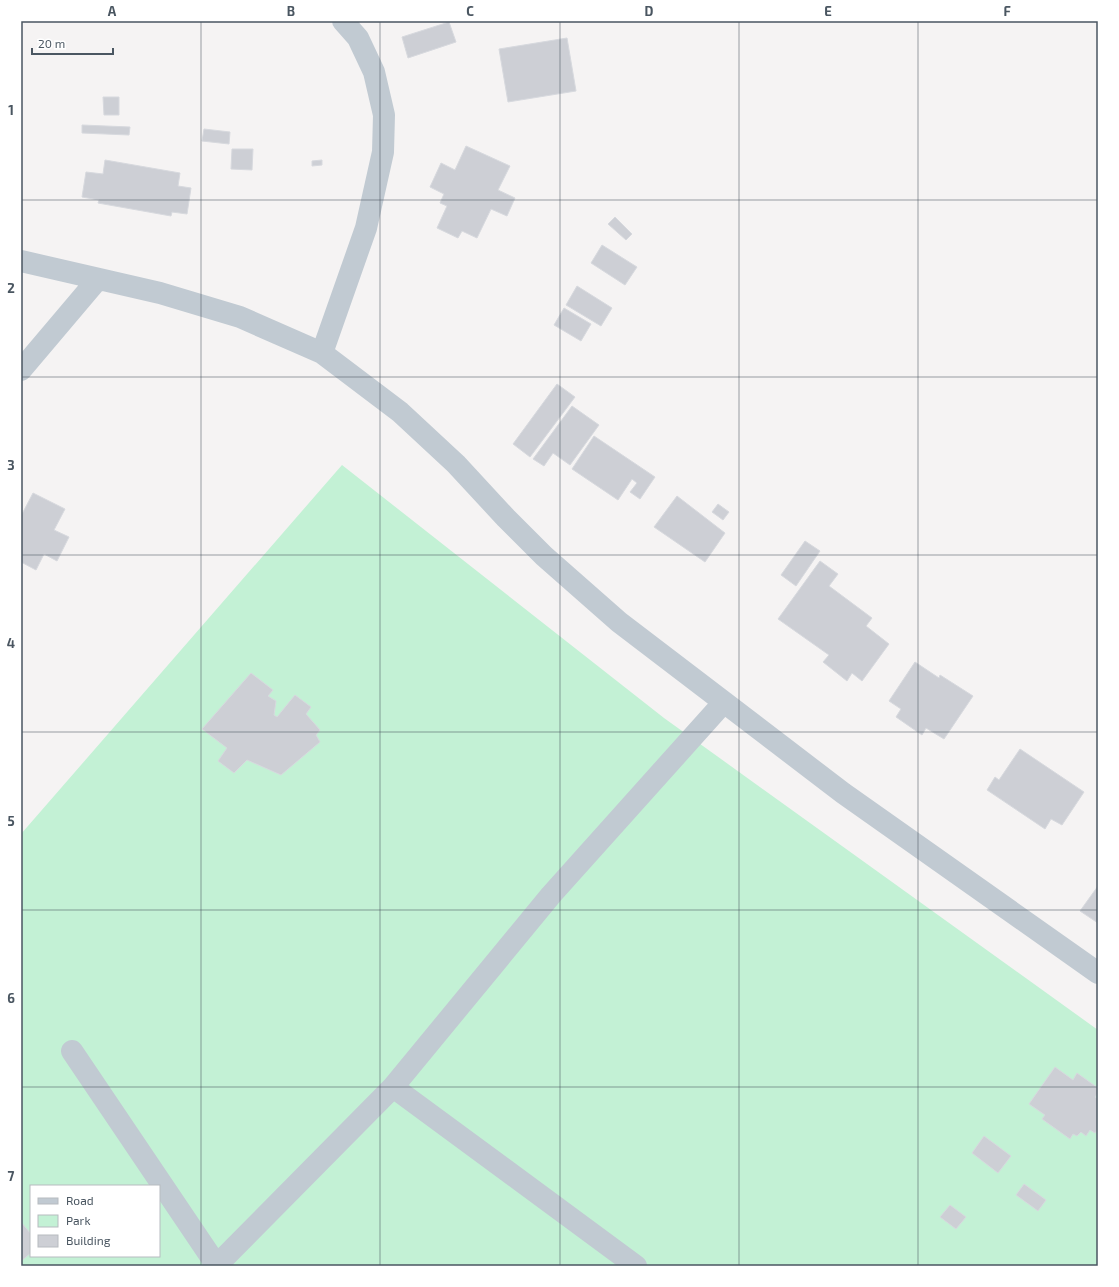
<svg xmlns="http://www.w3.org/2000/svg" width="1119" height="1287" font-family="'Exo 2',sans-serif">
	<rect width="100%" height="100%" fill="#f5f3f3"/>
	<path fill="#c3f1d5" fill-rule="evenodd" d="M342 465 664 718 1098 1030V1266H21V834ZM31 1186H159V1256H31Z"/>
	<path fill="#cdcfd5" stroke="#d7d9de" d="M449 22 456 42 408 58 402 37Z
		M567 38 576 91 508 102 499 49Z
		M103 97H119V115H104Z
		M82 125 130 127 129 135 82 133Z
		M204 129 230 132 229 144 202 141Z
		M466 146 510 166 498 190 515 198 507 216 491 209 477 238 462 231 458 238 437 228 447 206 440 203 444 194 430 187 441 163 455 170Z
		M232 149H253L252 170 231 169Z
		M105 160 180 173 178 186 191 188 187 214 172 212 171 216 98 203 99 200 82 197 86 172 103 174Z
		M322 160V165L312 166V161Z
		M615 217 632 234 626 240 608 224Z
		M602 245 637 267 625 285 591 263Z
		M577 286 612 308 601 326 566 305Z
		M564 308 591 324 581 341 554 325Z
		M557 384 575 397 530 457 513 444Z
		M572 406 599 425 570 465 553 453 544 466 533 459Z
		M594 436 655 477 640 499 630 492 637 483 632 479 618 500 572 469Z
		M33 493 65 509 54 530 69 537 57 561 44 554 36 570 21 562V516Z
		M677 496 725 533 705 562 654 527Z
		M718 504 729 512 723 520 712 512Z
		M805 541 820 551 796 586 781 575Z
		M820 561 838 574 829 586 872 618 866 626 889 644 862 681 852 673 847 681 823 662 829 655 778 619Z
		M915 662 939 678 940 675 973 696 944 739 926 728 922 735 896 717 901 709 889 701Z
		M251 673 273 690 268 696 276 701 274 715 277 717 295 695 311 707 306 714 320 730 316 735 320 742 281 775 247 760 234 773 218 761 227 748 202 729Z
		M1020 749 1084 792 1062 825 1051 819 1045 829 987 790 995 777 999 780Z
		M1098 886V923L1080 911Z
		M1055 1067 1073 1080 1077 1073 1098 1088V1093L1095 1097 1098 1099V1129L1095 1133 1090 1130 1086 1136 1081 1132 1077 1136 1073 1134 1070 1139 1042 1119 1045 1115 1029 1104Z
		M984 1136 1011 1156 998 1173 972 1153Z
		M1024 1184 1046 1200 1038 1211 1016 1195Z
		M950 1205 966 1217 956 1229 940 1217Z
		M21 1222 31 1234V1253L21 1261Z"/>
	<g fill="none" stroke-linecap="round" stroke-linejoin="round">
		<path stroke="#c1cad2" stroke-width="22" d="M21 261 160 293 240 317 322 353 400 412 456 464 506 518 544 556 619 622 843 793 1098 973
			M322 353 366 228 383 152 384 115 374 72 358 38 343 21
			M21 370 98 279
			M72 1051 217 1266
			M393 1087 636 1266
			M217 1265 393 1087 551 895 724 702"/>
	</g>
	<path fill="none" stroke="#4a5661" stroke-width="1" stroke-opacity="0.55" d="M201 21V1266M380 21V1266M560 21V1266M739 21V1266M918 21V1266M21 200H1098M21 377H1098M21 555H1098M21 732H1098M21 910H1098M21 1087H1098"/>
	<rect width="1119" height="1287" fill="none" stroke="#ffffff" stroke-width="44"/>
	<rect x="30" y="1185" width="130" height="72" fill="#ffffff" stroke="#b7bbc0"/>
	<rect x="38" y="1198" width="20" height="6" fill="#c1cad2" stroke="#b7bbc0"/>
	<text x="66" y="1205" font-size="12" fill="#4a5661">Road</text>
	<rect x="38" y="1215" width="20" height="12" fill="#c3f1d5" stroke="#b7bbc0"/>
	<text x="66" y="1225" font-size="12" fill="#4a5661">Park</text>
	<rect x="38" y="1235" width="20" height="12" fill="#cdcfd5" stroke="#b7bbc0"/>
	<text x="66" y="1245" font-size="12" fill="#4a5661">Building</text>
	<path d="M32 48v6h81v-6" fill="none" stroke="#4a5661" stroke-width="2"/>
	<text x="38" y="48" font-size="12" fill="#4a5661" stroke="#ffffff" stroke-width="3" paint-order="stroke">20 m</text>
	<rect x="22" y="22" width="1075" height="1243" fill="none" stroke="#4a5661" stroke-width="1.5"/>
	<g font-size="13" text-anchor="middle" font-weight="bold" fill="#4a5661">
		<text x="112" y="16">A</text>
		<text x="291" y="16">B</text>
		<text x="470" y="16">C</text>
		<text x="649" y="16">D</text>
		<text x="828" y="16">E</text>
		<text x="1007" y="16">F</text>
		<text x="11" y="115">1</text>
		<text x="11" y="293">2</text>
		<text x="11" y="470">3</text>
		<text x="11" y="648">4</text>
		<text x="11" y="826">5</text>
		<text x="11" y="1003">6</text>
		<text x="11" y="1181">7</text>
	</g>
</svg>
